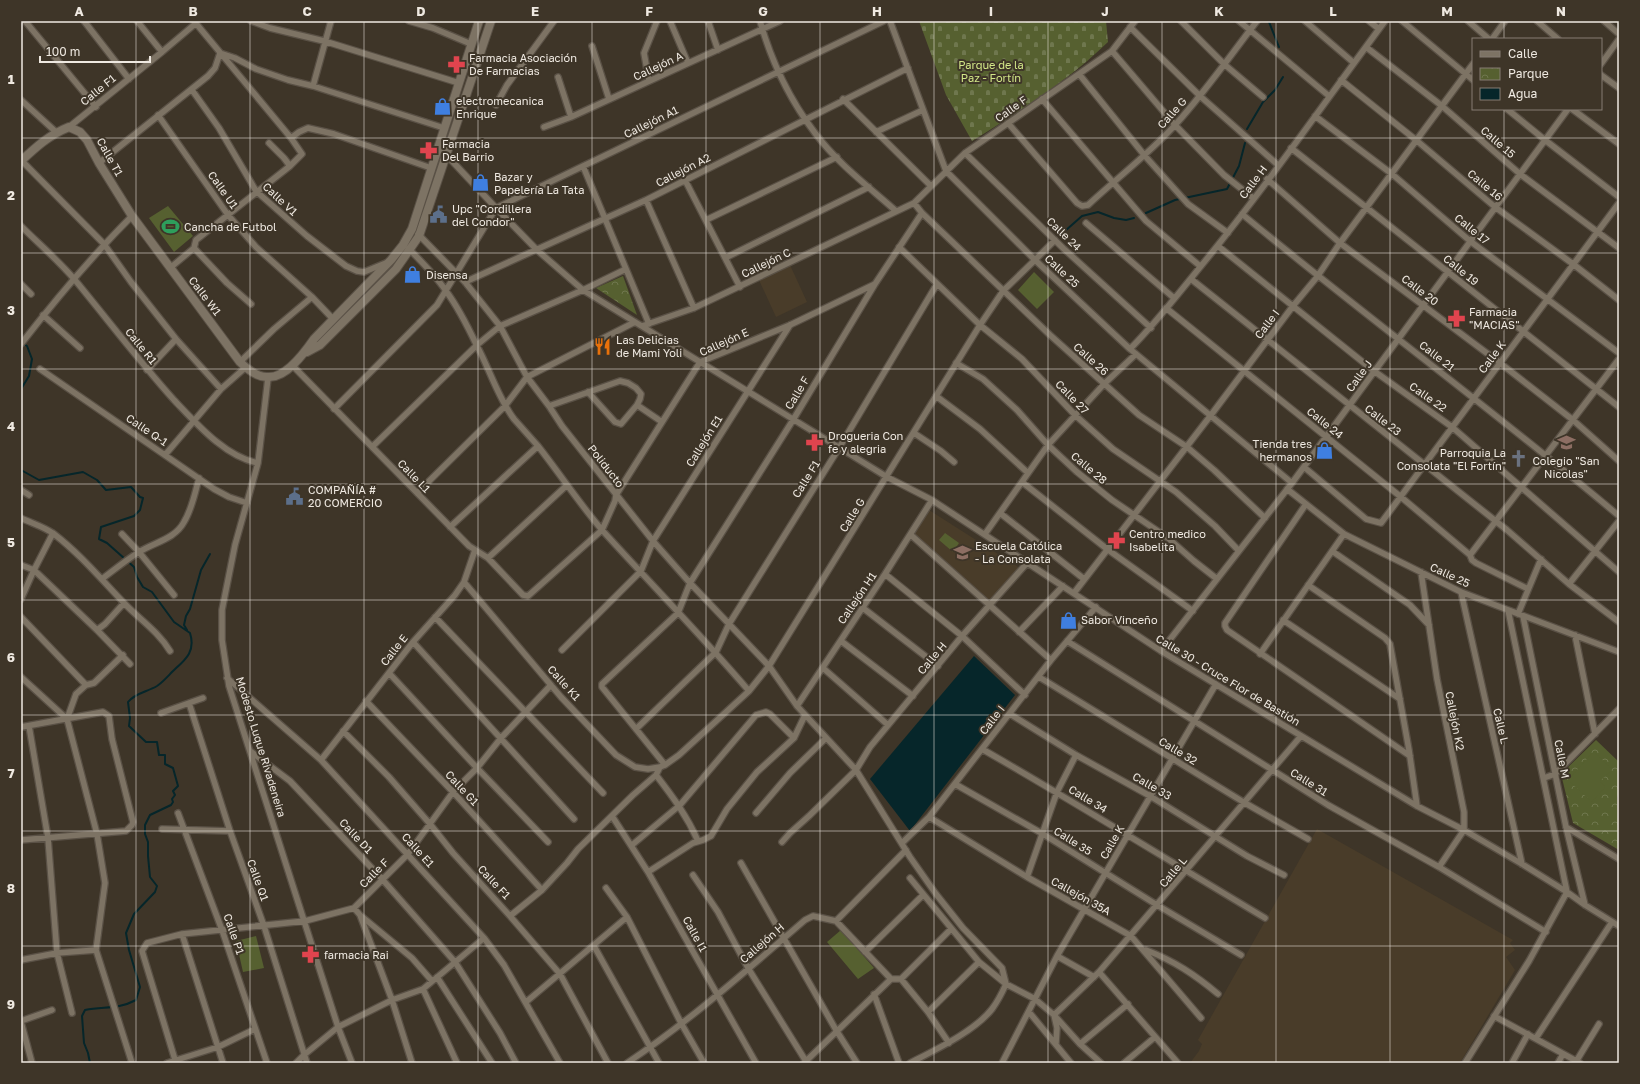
<svg xmlns="http://www.w3.org/2000/svg" width="1640" height="1084" font-family="'Golos Text',sans-serif">
	<defs>
		<pattern id="cemetery-stones" width="16" height="16" patternUnits="userSpaceOnUse"><rect width="16" height="16" fill="#566030"/><path d="M2 7V4a2 2 0 0 1 4 0v3zM10 15v-3a2 2 0 0 1 4 0v3z" fill="#6f774e"/></pattern>
		<pattern id="park-crowns" width="20" height="18" patternUnits="userSpaceOnUse"><rect width="20" height="18" fill="#566030"/><path d="M2 6a3 3 0 1 1 6 0M12 15a3 3 0 1 1 6 0" fill="none" stroke="#6f774e"/></pattern>
	</defs>
	<rect width="100%" height="100%" fill="#3e3528"/>
	<path fill="#493c29" d="M790 265 807 302 776 317 759 280Z
		M929 510 1020 568 989 604 912 535Z
		M1317 829 1513 940 1510 943 1515 950 1506 957 1515 970 1460 1063H1190L1199 1051 1202 1044 1198 1040Z"/>
	<path fill="url(#cemetery-stones)" d="M919 21H1106L1108 42C1068 81 1018 112 972 141L946 95Z"/>
	<path fill="url(#park-crowns)" d="M623 276 637 315 596 288Z
		M1596 740 1619 762V790L1617 798 1619 850 1573 823 1561 774Z"/>
	<path fill="#566030" d="M168 206 193 236 174 252 149 218Z
		M1034 272 1054 292 1037 309 1018 290Z
		M945 533 959 543 953 552 939 540Z
		M1594 751 1612 770 1600 781 1605 787 1592 802 1568 780Z
		M841 930 874 968 858 979 827 942Z
		M256 936 264 968 243 972 236 941Z"/>
	<path fill="#06262a" d="M974 656 1015 695 910 831 870 779Z"/>
	<g fill="none" stroke-linecap="round" stroke-linejoin="round">
		<path stroke="#06262a" stroke-width="2" d="M1269 22 1279 47
			M1247 129 1263 102 1275 90 1283 77
			M1146 213 1175 200 1227 189 1239 166 1245 143
			M1065 231 1082 216 1098 212 1114 218 1126 220 1134 218
			M21 389 29 376 32 359 27 346 22 343
			M21 470 39 480 83 472 97 480 106 490 131 487 140 497 143 498 140 510 134 516 101 527 99 539 107 543 134 567 137 577 143 587 152 592 174 622 190 633C196 652 185 660 173 671 168 676 163 682 157 686 147 692 135 693 128 702L130 718 129 726 146 742H157L159 755H165V764L173 768 178 786 173 791 175 795 172 799 173 802 171 805 150 815 145 825V834L148 842V856L150 877 157 886 155 892 134 914 126 933 129 950 140 987 136 1000C117 1010 105 1006 85 1010L82 1016 84 1043 88 1053 90 1063
			M187 630 184 625 186 616 190 609 201 570 210 554"/>
		<defs>
			<path id="street" d="M25 21 96 107
				M84 21 129 79
				M137 21 162 52
				M251 21 270 28 324 41 459 83
				M409 21 433 28 471 44
				M670 21 688 63
				M708 21 718 50
				M760 21C771 60 790 100 815 133 837 163 869 187 896 211
				M890 21 946 171 1035 260 1130 349 1292 483
				M1181 21 1224 64 1263 97
				M1239 21 1329 96
				M1305 21 1354 63
				M1369 21 1379 29
				M1402 21 1473 80
				M1468 21 1489 39
				M1537 21 1558 39
				M1604 21 1619 34
				M1130 27 1200 96 1278 165
				M1492 39 1505 21
				M592 46 609 99
				M1366 47 1442 106 1520 174 1619 248
				M1112 51 1175 125 1224 175 1253 198
				M1601 64 1619 39
				M1079 74 1145 156 1188 204 1228 233
				M1601 75 1619 88
				M558 77 571 117
				M1341 80 1416 140 1495 207 1573 264 1619 300
				M649 81 644 53 657 21
				M313 86 331 21
				M192 90 219 128 256 191 307 236 346 266 357 271 364 272 386 263
				M843 99 931 186
				M1042 99 1146 221 1200 266
				M21 100 56 132
				M496 105 507 85 554 21
				M1507 109 1545 140 1619 197
				M1572 109 1619 144
				M158 115 228 215 256 247 312 297 333 319
				M1315 116 1392 174 1470 241 1619 353
				M1008 123 1077 203 1082 206 1088 205C1117 178 1149 154 1176 124 1205 92 1230 56 1257 21
				M69 127 162 52 195 24
				M544 127 571 117 780 21
				M876 132 923 110
				M291 138 299 132 308 128 334 134 431 168
				M269 143 284 158 290 166
				M438 146 496 208 537 250 583 290 887 477 932 500 1161 651 1417 806 1464 830 1522 864 1567 892 1585 905 1619 926
				M1291 148 1619 407
				M965 153 1064 249 1151 328
				M21 160 104 244 131 282 176 339 221 389
				M99 163 208 76 215 68 220 53 235 58 256 69 288 80 313 86 444 128
				M583 166 649 324
				M1267 179 1340 243 1500 363 1573 420 1619 461
				M685 180 740 287
				M646 200 694 308
				M914 203 922 213 1050 335 1139 415 1187 447 1214 470 1265 518
				M1242 214C1366 317 1496 412 1619 516
				M706 220 837 157
				M1086 223 1174 298
				M21 226C39 244 59 261 75 280 108 320 139 361 174 400 196 423 225 457 258 463
				M418 234 465 282 500 326 527 377 549 406 562 426 653 541 690 583 769 666 797 706 856 770 910 857 936 894 963 928 1002 968 1006 984C1002 993 998 1001 992 1009 975 1031 935 1050 910 1063
				M1218 246 1374 371 1452 427 1619 572
				M899 247 980 325 1022 359 1075 415 1113 449 1176 492 1215 526 1239 551
				M194 248 227 283 251 304
				M410 250C423 263 436 276 446 291 458 307 468 327 477 346 490 370 498 398 514 419 522 428 530 437 538 446 560 474 579 503 602 530 651 584 702 636 749 691
				M725 258 869 187
				M170 268 194 248 196 240 290 166 302 154 291 138 194 21
				M1191 279 1507 530 1569 584 1619 622
				M465 282 646 200 908 68
				M21 284 31 294
				M1166 308 1401 497 1470 555 1472 560 1476 563 1528 589
				M43 315 80 348
				M642 326 694 308 914 203 965 153 1112 51 1135 21
				M21 344C56 299 92 256 132 216
				M1130 349C1156 323 1178 294 1201 266 1266 187 1324 103 1385 21
				M240 362 274 329 312 297
				M956 363 983 379 1017 410 1048 445 1077 472 1112 500 1168 538 1194 561 1217 579
				M292 365 469 546 488 558 523 595 528 596 602 530 615 501 616 495 700 362 790 325 875 284
				M40 369 214 489 229 497 247 503
				M147 370 176 339
				M268 378 258 463 235 545 222 610V640L229 686 338 1027 352 1063
				M936 396 980 429 1028 473
				M637 405 662 422
				M549 406 620 381 628 383 636 388 641 394 640 399 637 405 621 424 615 422 588 392
				M334 409 437 305 496 208 884 21
				M914 433 941 451 954 462
				M372 447 477 345 500 326 583 290 626 269
				M165 455 221 389 246 367
				M1304 467 1366 519 1381 523 1619 203
				M1022 482 1107 549 1193 611
				M1287 489 1344 534 1461 592 1619 652
				M21 490 29 495
				M417 493 505 406 527 377 635 322
				M1306 504 1225 623V626L1227 630 1410 756
				M1000 513 1084 579
				M21 518C31 523 45 527 54 534 80 554 101 579 124 603 139 619 158 631 170 651
				M450 527 538 446
				M122 534 139 552 174 595
				M985 534 1048 445 1104 384 1136 354
				M911 535 1051 660
				M1332 551 1410 605 1429 625
				M1470 555 1619 359
				M488 558 566 486
				M21 565 34 570 97 630 130 664
				M1421 572 1437 679 1464 812V830L1439 867
				M885 574 962 636 1025 695
				M102 579C114 570 126 560 139 552 155 542 175 539 184 522 192 509 195 493 199 478
				M464 582 561 697 616 755 635 767 648 769 660 767 665 765 679 755 749 691 769 666 980 325 1003 291 1035 260 1055 240
				M1569 584 1619 521
				M1308 585 1385 638 1390 644 1409 750 1417 806
				M1461 592 1522 864
				M1074 593 1211 415 1293 306 1317 277 1340 243 1473 64
				M21 599 34 570 53 533
				M863 608 938 666
				M1518 614 1541 559
				M1523 616 1566 827 1585 905
				M21 617 86 685
				M435 617 603 793
				M1283 620 1400 699
				M97 630 105 624 124 603
				M1019 632 1063 586
				M1575 635 1595 734
				M841 641 913 696
				M1067 641 1328 805 1439 867 1546 932
				M413 642 574 819
				M562 650 641 571 653 541 790 325
				M1161 651 1292 483 1568 109
				M1260 654 1344 534
				M123 655 94 683 86 685 76 694 67 719 97 834 105 883 96 950 132 1063
				M823 668 888 725
				M389 673 477 768 548 842
				M21 677 67 719
				M1039 677 1245 803 1308 839
				M227 678 321 760 484 938 504 965 560 1063
				M366 701 453 792 542 890
				M189 703 230 831 264 926 307 1063
				M797 706 885 574 932 500
				M161 713 203 698
				M1010 714 1076 755 1150 796 1247 856 1284 875
				M29 726 48 838 57 953 72 1013
				M21 727 103 712 109 716 112 739 133 822 132 825 126 831 21 840
				M636 729 716 652 729 624 839 448 937 284
				M343 731 389 777 430 824 453 853 510 916 560 974 608 1063
				M982 749C1078 804 1171 862 1265 918
				M250 751 290 781 382 879 455 962 500 1033 516 1063
				M321 760 413 642 455 595 464 582 475 550
				M665 765 602 687V684L678 613 690 583 793 420 875 284 922 213
				M656 775C673 797 687 816 698 841
				M1544 778 1555 774 1619 709
				M955 784 1043 834 1157 905 1241 955
				M178 813 222 930 267 1063
				M756 813 790 773 826 738
				M612 816 648 872 756 1063
				M929 817 1027 877 1131 936 1201 1018
				M1566 827 1619 859
				M162 829 230 831
				M782 842 790 833 809 816 856 770 870 747 962 636 1028 562
				M902 843 929 817 1051 660 1096 607
				M632 845 680 805 756 715 766 712 770 714 794 738
				M741 863 836 1030 857 1063
				M648 872 693 843 703 840 711 836 727 809 757 772 794 738 805 715
				M693 875 718 912 748 968 807 1063
				M1027 877 1057 792 1076 755
				M910 878 979 962 1006 984 1035 999 1054 1015 1057 1028 1056 1043
				M606 888 627 917 681 1023 704 1063
				M354 908 360 915 392 1000 412 1063
				M360 915 412 958 432 981
				M510 916 542 890 567 863 578 849 633 795 656 775 660 767
				M836 921 891 979
				M182 934 223 1063
				M594 946 659 1063
				M1146 950C1174 961 1194 974 1218 994
				M865 952 923 895
				M1057 956 1094 977
				M21 960 57 953 96 950
				M1099 972 1178 1063
				M437 977 492 1063
				M891 979H901L951 929
				M901 979 928 1012 949 1043
				M423 989 457 1063
				M874 994 899 1063
				M526 1002 627 917
				M928 1012 979 962
				M1029 1012 1071 1063
				M1494 1016 1580 1063
				M21 1021 52 1010
				M21 1022 32 1063
				M1536 1038 1612 922
				M1080 1044 1128 1004
				M1577 1060 1599 1024
				M167 1063 218 1047 255 1029
				M176 1063 142 951 147 943 182 934 305 921 354 908 408 854 453 792 477 768 501 738 551 685
				M296 1063 304 1055 338 1027 392 1000 423 989 484 938
				M627 1063C690 1021 748 969 805 920L813 916 836 921 906 850
				M804 1063 891 979
				M1002 1063 1057 956 1216 684
				M1101 1063 1080 1044 1054 1015 1099 972 1301 736
				M1124 1063 1155 1037
				M1465 1063 1529 961 1567 892 1508 610
				M1512 1063 1528 1034
				M1558 1063 1563 1054"/>
			<path id="secondary" d="M21 161C36 147 49 135 69 127L80 132 87 140 99 163 132 216 240 362C247 369 257 377 267 377 286 379 305 352 314 339L391 260 403 245 412 229 479 21
				M307 352 320 345 396 269 419 236 491 21"/>
		</defs>
		<use href="#street" stroke="#5a5146" stroke-width="8"/>
		<use href="#secondary" stroke="#5a5146" stroke-width="10"/>
		<use href="#street" stroke="#7d7364" stroke-width="5.5"/>
		<use href="#secondary" stroke="#7d7364" stroke-width="8"/>
	</g>
	<path fill="none" stroke="#efe9e1" stroke-width="1" stroke-opacity="0.55" d="M136 21V1063M250 21V1063M364 21V1063M478 21V1063M592 21V1063M706 21V1063M820 21V1063M934 21V1063M1048 21V1063M1162 21V1063M1276 21V1063M1390 21V1063M1504 21V39M1504 109V1063M21 138H1619M21 253H1619M21 369H1619M21 484H1619M21 600H1619M21 715H1619M21 831H1619M21 946H1619"/>
	<defs>
		<symbol id="pharmacy-bare" viewBox="-9 -9 18 18"><path d="M-2-6h4v4h4v4h-4v4h-4v-4h-4v-4h4Z" fill="#e0444e" stroke="#3e3528" stroke-width="2.5" paint-order="stroke"/></symbol>
		<symbol id="shop-bare" viewBox="-9 -9 18 18"><path d="M-5-2.5h2.3a2.7 3.5 0 0 1 5.4 0H5L5.5 6h-11ZM-1.5-2.5h3a1.5 2.3 0 0 0-3 0Z" fill="#3f7fe0" stroke="#3e3528" stroke-width="2.5" paint-order="stroke"/></symbol>
		<symbol id="civic-bare" viewBox="-9 -9 18 18"><path d="M-.6-6.5H3V-4.5H.6V-3L4-1V1h2V6H-6V1h2V-1L-.6-3ZM-1.2 2.5V6h2.4V2.5Z" fill="#5c6f8a" stroke="#3e3528" stroke-width="2.5" paint-order="stroke"/></symbol>
		<symbol id="stadium-bare" viewBox="-9 -9 18 18"><path d="M0-5a6.5 5 0 1 0 0 10a6.5 5 0 1 0 0-10ZM-3.5-1.8h7v3.6h-7Z" fill="#2e9e5b" stroke="#3e3528" stroke-width="2.5" paint-order="stroke"/></symbol>
		<symbol id="restaurant-bare" viewBox="-9 -9 18 18"><path d="M-5-6h1v4h1v-4h1v4h1v-4h1v5L-1.5 .5V6h-2V.5L-5-1ZM5-6V6H3V1.5H1.5Q1.5-4 5-6Z" fill="#e8710a" stroke="#3e3528" stroke-width="2.5" paint-order="stroke"/></symbol>
		<symbol id="school-bare" viewBox="-9 -9 18 18"><path d="M0-5L7-2L0 1L-7-2ZM-4 1L0 2.5L4 1V4Q0 6-4 4Z" fill="#8d6e63" stroke="#3e3528" stroke-width="2.5" paint-order="stroke"/></symbol>
		<symbol id="church-bare" viewBox="-9 -9 18 18"><path d="M-1.2-6h2.4v3.5h3.3v2.4h-3.3V6h-2.4V-.1h-3.3v-2.4h3.3Z" fill="#6b7280" stroke="#3e3528" stroke-width="2.5" paint-order="stroke"/></symbol>
	</defs>
	<g fill-rule="evenodd">
		<use href="#pharmacy-bare" x="444" y="52" width="25" height="25"/>
		<use href="#shop-bare" x="430" y="94" width="25" height="25"/>
		<use href="#pharmacy-bare" x="416" y="138" width="25" height="25"/>
		<use href="#shop-bare" x="468" y="170" width="25" height="25"/>
		<use href="#civic-bare" x="426" y="202" width="25" height="25"/>
		<use href="#stadium-bare" x="158" y="214" width="25" height="25"/>
		<use href="#shop-bare" x="400" y="262" width="25" height="25"/>
		<use href="#pharmacy-bare" x="1444" y="306" width="25" height="25"/>
		<use href="#restaurant-bare" x="590" y="334" width="25" height="25"/>
		<use href="#pharmacy-bare" x="802" y="430" width="25" height="25"/>
		<use href="#school-bare" x="1554" y="430" width="25" height="25"/>
		<use href="#shop-bare" x="1312" y="438" width="25" height="25"/>
		<use href="#church-bare" x="1506" y="446" width="25" height="25"/>
		<use href="#civic-bare" x="282" y="484" width="25" height="25"/>
		<use href="#pharmacy-bare" x="1104" y="528" width="25" height="25"/>
		<use href="#school-bare" x="950" y="540" width="25" height="25"/>
		<use href="#shop-bare" x="1056" y="608" width="25" height="25"/>
		<use href="#pharmacy-bare" x="298" y="942" width="25" height="25"/>
	</g>
	<g text-anchor="middle" stroke-width="4" stroke-linejoin="round" paint-order="stroke">
		<g font-size="11" fill="#efe9e1" stroke="#3e3528" text-anchor="start">
			<text x="469" y="62">Farmacia Asociación<tspan x="469" dy="13">De Farmacias</tspan></text>
			<text x="456" y="105">electromecanica<tspan x="456" dy="13">Enrique</tspan></text>
			<text x="442" y="148">Farmacia<tspan x="442" dy="13">Del Barrio</tspan></text>
			<text x="494" y="181">Bazar y<tspan x="494" dy="13">Papelería La Tata</tspan></text>
			<text x="452" y="213">Upc "Cordillera<tspan x="452" dy="13">del Condor"</tspan></text>
			<text x="184" y="231">Cancha de Futbol</text>
			<text x="426" y="279">Disensa</text>
			<text x="1469" y="316">Farmacia<tspan x="1469" dy="13">"MACIAS"</tspan></text>
			<text x="616" y="344">Las Delicias<tspan x="616" dy="13">de Mami Yoli</tspan></text>
			<text x="828" y="440">Drogueria Con<tspan x="828" dy="13">fe y alegria</tspan></text>
			<text x="1312" y="448" text-anchor="end">Tienda tres<tspan x="1312" dy="13">hermanos</tspan></text>
			<text x="1506" y="457" text-anchor="end">Parroquia La<tspan x="1506" dy="13">Consolata "El Fortín"</tspan></text>
			<text x="1566" y="465" text-anchor="middle">Colegio "San<tspan x="1566" dy="13">Nicolas"</tspan></text>
			<text x="308" y="494">COMPAÑÍA #<tspan x="308" dy="13">20 COMERCIO</tspan></text>
			<text x="1129" y="538">Centro medico<tspan x="1129" dy="13">Isabelita</tspan></text>
			<text x="975" y="550">Escuela Católica<tspan x="975" dy="13">- La Consolata</tspan></text>
			<text x="1081" y="624">Sabor Vinceño</text>
			<text x="324" y="959">farmacia Rai</text>
		</g>
		<g font-size="11" fill="#d2e687" stroke="#3e3528">
			<text x="991" y="69">Parque de la<tspan x="991" dy="13">Paz - Fortín</tspan></text>
		</g>
		<g font-size="11" fill="#efe9e1" stroke="#3e3528">
			<text transform="translate(658 66) rotate(-25)" y="4">Callejón A</text>
			<text transform="translate(98 90) rotate(-39)" y="4">Calle F1</text>
			<text transform="translate(1011 109) rotate(-35)" y="4">Calle F</text>
			<text transform="translate(1172 113) rotate(-48)" y="4">Calle G</text>
			<text transform="translate(651 122) rotate(-26)" y="4">Callejón A1</text>
			<text transform="translate(1498 142) rotate(41)" y="4">Calle 15</text>
			<text transform="translate(110 157) rotate(61)" y="4">Calle T1</text>
			<text transform="translate(683 170) rotate(-27)" y="4">Callejón A2</text>
			<text transform="translate(1253 182) rotate(-53)" y="4">Calle H</text>
			<text transform="translate(1485 185) rotate(40)" y="4">Calle 16</text>
			<text transform="translate(223 190) rotate(55)" y="4">Calle U1</text>
			<text transform="translate(280 199) rotate(43)" y="4">Calle V1</text>
			<text transform="translate(1472 229) rotate(39)" y="4">Calle 17</text>
			<text transform="translate(1064 234) rotate(44)" y="4">Calle 24</text>
			<text transform="translate(766 263) rotate(-26)" y="4">Callejón C</text>
			<text transform="translate(1461 270) rotate(39)" y="4">Calle 19</text>
			<text transform="translate(1062 271) rotate(43)" y="4">Calle 25</text>
			<text transform="translate(1420 290) rotate(37)" y="4">Calle 20</text>
			<text transform="translate(205 296) rotate(53)" y="4">Calle W1</text>
			<text transform="translate(1267 324) rotate(-53)" y="4">Calle I</text>
			<text transform="translate(724 342) rotate(-24)" y="4">Callejón E</text>
			<text transform="translate(141 346) rotate(51)" y="4">Calle R1</text>
			<text transform="translate(1437 356) rotate(38)" y="4">Calle 21</text>
			<text transform="translate(1492 357) rotate(-53)" y="4">Calle K</text>
			<text transform="translate(1091 359) rotate(42)" y="4">Calle 26</text>
			<text transform="translate(1359 376) rotate(-54)" y="4">Calle J</text>
			<text transform="translate(797 393) rotate(-59)" y="4">Calle F</text>
			<text transform="translate(1072 397) rotate(46)" y="4">Calle 27</text>
			<text transform="translate(1428 397) rotate(35)" y="4">Calle 22</text>
			<text transform="translate(1383 420) rotate(38)" y="4">Calle 23</text>
			<text transform="translate(1325 423) rotate(39)" y="4">Calle 24</text>
			<text transform="translate(147 430) rotate(34)" y="4">Calle Q-1</text>
			<text transform="translate(704 441) rotate(-58)" y="4">Callejón E1</text>
			<text transform="translate(606 466) rotate(52)" y="4">Poliducto</text>
			<text transform="translate(1089 468) rotate(40)" y="4">Calle 28</text>
			<text transform="translate(414 476) rotate(46)" y="4">Calle L1</text>
			<text transform="translate(806 479) rotate(-58)" y="4">Calle F1</text>
			<text transform="translate(852 515) rotate(-58)" y="4">Calle G</text>
			<text transform="translate(1450 575) rotate(25)" y="4">Calle 25</text>
			<text transform="translate(857 598) rotate(-56)" y="4">Callejón H1</text>
			<text transform="translate(394 650) rotate(-52)" y="4">Calle E</text>
			<text transform="translate(932 658) rotate(-50)" y="4">Calle H</text>
			<text transform="translate(1228 680) rotate(31)" y="4">Calle 30 - Cruce Flor de Bastión</text>
			<text transform="translate(564 683) rotate(48)" y="4">Calle K1</text>
			<text transform="translate(992 720) rotate(-52)" y="4">Calle I</text>
			<text transform="translate(1455 721) rotate(79)" y="4">Callejón K2</text>
			<text transform="translate(1501 726) rotate(77)" y="4">Calle L</text>
			<text transform="translate(261 747) rotate(73)" y="4">Modesto Luque Rivadeneira</text>
			<text transform="translate(1178 751) rotate(31)" y="4">Calle 32</text>
			<text transform="translate(1562 759) rotate(79)" y="4">Calle M</text>
			<text transform="translate(1309 782) rotate(32)" y="4">Calle 31</text>
			<text transform="translate(1152 786) rotate(30)" y="4">Calle 33</text>
			<text transform="translate(462 788) rotate(47)" y="4">Calle G1</text>
			<text transform="translate(1088 799) rotate(31)" y="4">Calle 34</text>
			<text transform="translate(356 836) rotate(47)" y="4">Calle D1</text>
			<text transform="translate(1073 841) rotate(32)" y="4">Calle 35</text>
			<text transform="translate(1112 842) rotate(-60)" y="4">Calle K</text>
			<text transform="translate(418 850) rotate(48)" y="4">Calle E1</text>
			<text transform="translate(1173 872) rotate(-50)" y="4">Calle L</text>
			<text transform="translate(374 873) rotate(-45)" y="4">Calle F</text>
			<text transform="translate(258 880) rotate(70)" y="4">Calle Q1</text>
			<text transform="translate(494 882) rotate(47)" y="4">Calle F1</text>
			<text transform="translate(1081 896) rotate(29)" y="4">Callejón 35A</text>
			<text transform="translate(234 934) rotate(71)" y="4">Calle P1</text>
			<text transform="translate(695 934) rotate(61)" y="4">Calle I1</text>
			<text transform="translate(762 943) rotate(-41)" y="4">Callejón H</text>
		</g>
	</g>
	<rect width="1640" height="1084" fill="none" stroke="#3e3528" stroke-width="44"/>
	<rect x="1472" y="38" width="130" height="72" fill="#3e3528" stroke="#857d72"/>
	<rect x="1480" y="51" width="20" height="6" fill="#7d7364" stroke="#857d72"/>
	<text x="1508" y="58" font-size="12" fill="#efe9e1">Calle</text>
	<rect x="1480" y="68" width="20" height="12" fill="url(#park-crowns)" stroke="#857d72"/>
	<text x="1508" y="78" font-size="12" fill="#efe9e1">Parque</text>
	<rect x="1480" y="88" width="20" height="12" fill="#06262a" stroke="#857d72"/>
	<text x="1508" y="98" font-size="12" fill="#efe9e1">Agua</text>
	<path d="M40 56v6h110v-6" fill="none" stroke="#efe9e1" stroke-width="2"/>
	<text x="46" y="56" font-size="12" fill="#efe9e1" stroke="#3e3528" stroke-width="3" paint-order="stroke">100 m</text>
	<rect x="22" y="22" width="1596" height="1040" fill="none" stroke="#efe9e1" stroke-width="1.5"/>
	<g font-size="13" text-anchor="middle" font-weight="bold" fill="#efe9e1">
		<text x="79" y="16">A</text>
		<text x="193" y="16">B</text>
		<text x="307" y="16">C</text>
		<text x="421" y="16">D</text>
		<text x="535" y="16">E</text>
		<text x="649" y="16">F</text>
		<text x="763" y="16">G</text>
		<text x="877" y="16">H</text>
		<text x="991" y="16">I</text>
		<text x="1105" y="16">J</text>
		<text x="1219" y="16">K</text>
		<text x="1333" y="16">L</text>
		<text x="1447" y="16">M</text>
		<text x="1561" y="16">N</text>
		<text x="11" y="84">1</text>
		<text x="11" y="200">2</text>
		<text x="11" y="315">3</text>
		<text x="11" y="431">4</text>
		<text x="11" y="547">5</text>
		<text x="11" y="662">6</text>
		<text x="11" y="778">7</text>
		<text x="11" y="893">8</text>
		<text x="11" y="1009">9</text>
	</g>
</svg>
